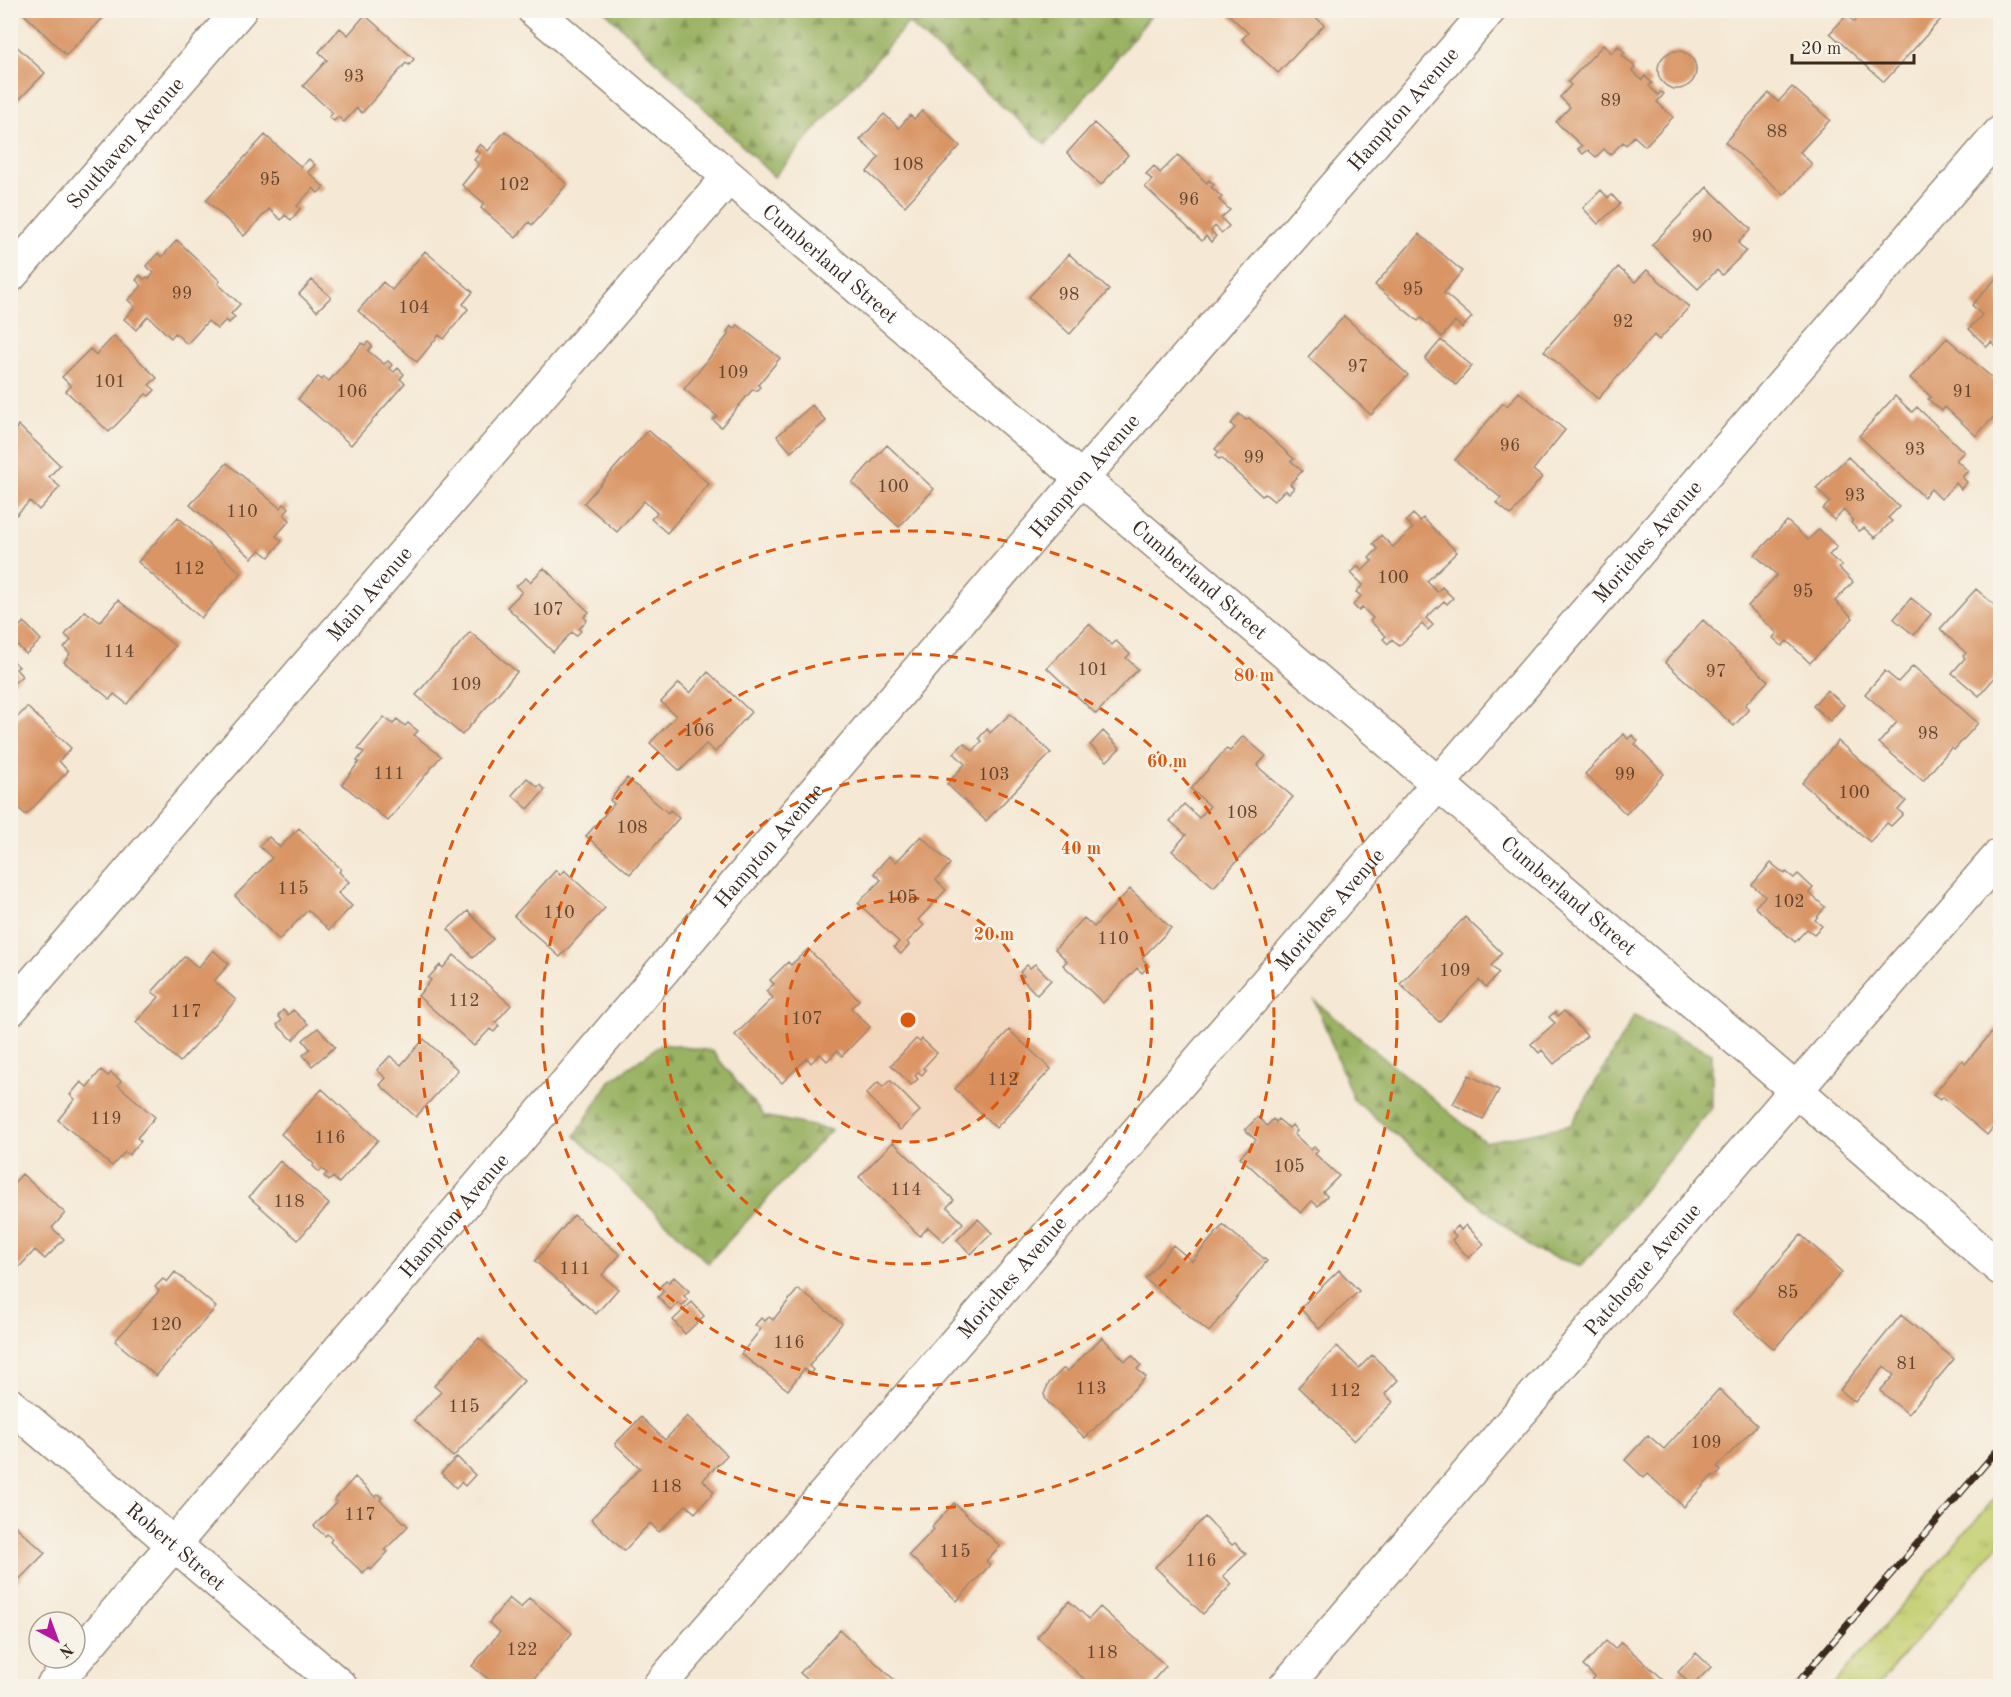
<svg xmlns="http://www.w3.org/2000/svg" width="2011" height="1697" font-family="'Old Standard TT',serif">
	<defs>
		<pattern id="grass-tufts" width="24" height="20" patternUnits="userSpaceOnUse" patternTransform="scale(1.5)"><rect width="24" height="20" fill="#c3cf71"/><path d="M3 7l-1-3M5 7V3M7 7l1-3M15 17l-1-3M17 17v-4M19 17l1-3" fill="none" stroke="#a8b261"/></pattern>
		<pattern id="forest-firs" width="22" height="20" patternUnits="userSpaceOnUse" patternTransform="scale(1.5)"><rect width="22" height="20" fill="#9ab263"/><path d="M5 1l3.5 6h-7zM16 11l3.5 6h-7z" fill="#7f9151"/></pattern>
	</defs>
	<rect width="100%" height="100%" fill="#f7f3e8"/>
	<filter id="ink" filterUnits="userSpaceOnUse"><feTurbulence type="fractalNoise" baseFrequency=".0167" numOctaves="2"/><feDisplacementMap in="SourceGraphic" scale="12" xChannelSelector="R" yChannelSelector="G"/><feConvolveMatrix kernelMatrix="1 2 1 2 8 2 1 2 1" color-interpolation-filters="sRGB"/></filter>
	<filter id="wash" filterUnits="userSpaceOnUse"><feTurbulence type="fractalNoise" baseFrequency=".008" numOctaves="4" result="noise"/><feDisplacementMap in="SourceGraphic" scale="24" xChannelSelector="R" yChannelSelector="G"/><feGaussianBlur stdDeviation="1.35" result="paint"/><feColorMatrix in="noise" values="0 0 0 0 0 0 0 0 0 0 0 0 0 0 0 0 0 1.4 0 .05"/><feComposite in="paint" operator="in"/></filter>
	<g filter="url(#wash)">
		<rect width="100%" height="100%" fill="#f5e8d4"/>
		<path fill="url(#grass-tufts)" stroke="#7f7c48" stroke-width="1.5" d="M2000 1492V1543L1877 1686H1832Z"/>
		<path fill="url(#forest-firs)" stroke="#6a6e40" stroke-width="1.5" d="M616 10H1155V11L1046 145 908 23 774 177 606 12Z
			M1315 1001 1485 1142 1571 1125 1634 1016 1712 1053V1108L1581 1266 1534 1250 1353 1099Z
			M662 1044 712 1051 764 1116 831 1130 708 1263 575 1136 610 1081Z"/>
		<g id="blocks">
			<path fill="#d99565" d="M23 10H111L66 55 22 12Z
				M1224 10H1308L1324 25 1278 73 1242 39 1248 33Z
				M1865 10H1932L1941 19 1884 82 1830 33 1847 15 1854 22Z
				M365 15 414 59 409 65 406 63 362 113 357 108 344 122 338 117 334 121 329 117 333 113 303 86 327 60 319 52 340 28 348 35Z
				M10 40 45 73 10 109Z
				M1603 45 1612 53 1618 46 1625 53 1622 55 1635 67 1632 71 1642 80 1645 76 1652 83 1649 86 1658 95 1661 92 1664 94 1657 102 1673 117 1645 146 1634 136 1626 145 1623 142 1610 155 1604 149 1596 157 1588 150 1583 154 1578 149 1582 146 1556 122 1570 107 1560 97 1571 85 1568 82Z
				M1658 70a19 19 0 1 1 38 0a19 19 0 1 1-38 0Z
				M1792 87 1830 120 1800 152 1812 164 1784 195 1725 142 1769 93 1778 102Z
				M922 111 960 146 905 206 867 172 879 157 860 140 884 114 899 128 910 115 914 119Z
				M1094 123 1128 155 1101 185 1067 153Z
				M505 131 567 184 532 225 529 222 516 238 481 208 484 203 462 185 479 164 474 160 480 153 475 150 480 144 488 151Z
				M265 135 301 167 309 159 315 165 308 172 324 187 318 193 313 188 297 206 300 209 291 220 285 215 281 220 269 209 244 236 206 200Z
				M1178 155 1207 183 1209 180 1214 185 1211 187 1222 197 1219 200 1230 210 1221 218 1229 226 1222 233 1215 226 1211 231 1216 236 1211 242 1206 236 1202 241 1145 187 1152 180 1146 174 1154 166 1160 173Z
				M1707 187 1751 229 1738 243 1746 251 1722 275 1717 270 1698 289 1652 245Z
				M1601 190 1608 198 1612 195 1620 204 1598 224 1583 208Z
				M1419 234 1462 271 1444 293 1472 317 1462 328 1455 321 1442 337 1421 318 1418 321 1375 285Z
				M177 240 220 281 218 284 240 304 231 314 235 317 229 323 226 320 217 329 208 321 187 344 175 333 171 338 148 316 136 330 124 319 135 307 128 300 142 286 136 280 140 275 144 279 147 277 149 279 154 273 146 266 158 253 162 257Z
				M425 251 473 292 463 304 468 309 444 339 439 335 417 362 358 311 383 282 392 290Z
				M1069 254 1109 290 1070 334 1029 297Z
				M1618 267 1635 282 1647 270 1689 307 1659 340 1654 335 1598 399 1544 351Z
				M2000 274V351L1991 342 1987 347 1969 329 1982 315 1972 305Z
				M312 280 331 297 317 311 299 294Z
				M1344 316 1408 375 1371 415 1308 357Z
				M738 325 780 358 758 385 760 387 756 391 753 389 721 427 713 420 717 416 684 389 729 334 727 332 731 326 734 329Z
				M114 336 157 378 149 385 155 390 149 396 146 394 109 432 66 391 71 386 62 377 90 349 96 355Z
				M1947 338 2000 385V410L1976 436 1945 407 1942 411 1928 399 1931 397 1910 378Z
				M1441 340 1472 366 1456 385 1425 359Z
				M368 342 372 346 368 351 384 364 388 361 392 365 389 368 394 372 398 368 404 374 400 379 405 383 351 445 298 399 318 377 322 380 324 377 329 381 362 343 365 345Z
				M1519 392 1565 430 1533 470 1542 477 1511 515 1496 503 1501 498 1455 460 1503 403 1507 406Z
				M1895 396 1912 412 1917 407 1964 452 1956 460 1968 471 1962 477 1967 482 1961 489 1956 483 1941 499 1931 489 1924 497 1859 436Z
				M812 405 826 421 791 452 777 436Z
				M1239 414 1246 420 1249 418 1294 459 1291 461 1302 471 1290 484 1294 488 1289 493 1285 490 1274 501 1265 494 1262 496 1221 458 1219 459 1215 456 1219 452 1215 449 1235 428 1231 424Z
				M12 425 16 429 18 425 60 465 49 477 60 487 39 510 30 501 10 521V427Z
				M648 430 709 484 667 533 651 519 657 513 644 501 617 532 584 503Z
				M887 445 934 489 899 527 852 483Z
				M1848 457 1899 507 1888 518 1892 521 1875 538 1864 528 1859 531 1851 523 1853 520 1844 510 1834 520 1823 509 1830 502 1816 488Z
				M227 463 280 508 284 504 289 508 284 515 290 520 276 536 282 541 269 557 260 550 252 558 190 505Z
				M1413 514 1420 521 1423 518 1457 552 1427 581 1437 592 1442 587 1453 598 1447 604 1444 601 1426 618 1433 625 1428 630 1422 624 1399 646 1392 639 1388 644 1383 639 1386 636 1370 621 1373 618 1362 607 1359 611 1353 605 1361 596 1356 592 1363 585 1351 573 1358 566 1362 571 1372 561 1369 558 1378 549 1373 544 1381 535 1393 547 1413 528 1406 521Z
				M178 517 241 573 201 618 138 562Z
				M1787 521 1808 540 1819 529 1837 547 1829 555 1842 566 1839 568 1853 582 1835 601 1853 618 1810 663 1787 641 1782 646 1773 638 1777 633 1748 606 1777 575 1755 555Z
				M544 568 589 612 584 617 587 620 579 629 581 631 576 636 572 632 553 652 507 607 522 592 516 586 526 578 530 582Z
				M1976 589 2000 610V680L1996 676 1979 696 1952 673 1965 658 1963 656 1966 653 1940 629Z
				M1911 598 1931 614 1914 635 1894 619Z
				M118 600 175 646 127 704 114 694 110 699 64 662 70 654 64 648 71 640 65 635 85 611 100 622Z
				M1703 620 1768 681 1745 705 1749 709 1734 726 1665 662Z
				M24 622 41 640 26 654 10 638V635Z
				M1089 624 1112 645 1116 641 1130 654 1126 658 1138 669 1096 714 1047 668Z
				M470 632 517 672 462 735 416 695Z
				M10 658 19 667 16 669 22 676 14 683 10 679Z
				M1913 666 1978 723 1954 750 1951 748 1923 781 1879 743 1897 722 1865 694 1885 671 1898 682Z
				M708 672 751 712 715 752 706 744 680 771 650 743 676 716 661 702 679 683 690 693Z
				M1827 690 1844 705 1830 721 1813 706Z
				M27 707 71 748 59 761 68 771 26 815 10 800V716L15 720Z
				M1010 714 1051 753 986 821 947 784 965 764 954 753 964 743 973 751 982 741 979 738 987 729 990 733Z
				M384 717 393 724 397 719 405 726 408 723 418 731 414 735 441 756 388 821 342 784 359 762 357 761 364 752 358 749Z
				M1103 731 1120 748 1107 761 1090 745Z
				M1624 734 1628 739 1632 735 1638 741 1635 744 1664 774 1626 814 1585 774Z
				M1243 736 1266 756 1257 766 1293 797 1214 887 1172 851 1186 835 1170 821 1184 804 1199 818 1210 806 1191 789 1226 749 1230 751Z
				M1838 741 1906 801 1898 810 1903 814 1891 826 1887 823 1870 842 1802 783Z
				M527 778 538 787 540 785 545 790 528 809 512 795Z
				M627 778 668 813 670 810 679 818 630 874 586 836 614 804 610 800Z
				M299 828 341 869 339 872 349 882 338 893 352 906 329 930 308 910 279 940 235 896 272 858 259 846 269 837 280 847Z
				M921 836 950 864 936 880 946 890 918 920 924 925 907 942 909 945 901 954 894 947 899 942 858 903 881 880 874 873 889 856 896 862Z
				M1771 863 1785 874 1786 872 1794 878 1798 874 1813 888 1809 893 1825 907 1815 920 1822 926 1814 934 1807 929 1795 942 1755 907 1765 896 1752 885Z
				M556 870 560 875 564 870 605 908 560 957 514 916Z
				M1130 889 1171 928 1142 958 1149 966 1142 973 1137 968 1103 1003 1063 965 1067 961 1055 949 1084 918 1094 927Z
				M468 911 493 939 473 958 448 929Z
				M1465 917 1502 953 1491 966 1499 973 1486 987 1479 980 1439 1022 1400 984Z
				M808 949 859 1000 851 1008 870 1027 842 1056 837 1051 827 1061 820 1054 811 1063 807 1058 782 1083 735 1035 773 998 766 991 774 984 770 980 788 962 791 965Z
				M213 950 229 964 214 981 236 1000 180 1062 136 1022 159 997 152 992 185 956 198 968Z
				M454 955 511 1005 495 1023 499 1026 494 1032 490 1029 474 1046 418 996 431 980 428 978 440 965 443 968Z
				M1035 964 1051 980 1037 995 1021 978 1024 976 1020 972 1027 965 1030 968Z
				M283 1010 288 1015 293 1010 308 1024 293 1040 277 1025 282 1020 278 1016Z
				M1564 1011 1587 1036 1554 1064 1542 1050 1539 1053 1531 1044 1555 1023 1549 1017 1555 1012 1558 1016Z
				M1998 1025 2000 1027V1119L1987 1135 1943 1097 1940 1100 1933 1095 1962 1060 1966 1063Z
				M318 1028 335 1047 312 1066 303 1055 310 1049 303 1040Z
				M1009 1030 1051 1069 996 1128 955 1089Z
				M424 1039 458 1070 416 1117 380 1085 386 1078 377 1070 390 1056 401 1065Z
				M916 1039 920 1042 922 1039 937 1053 923 1068 926 1070 922 1075 918 1072 915 1076 918 1079 911 1085 891 1065Z
				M101 1070 108 1076 111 1073 121 1081 118 1085 155 1117 137 1138 141 1141 129 1155 125 1152 112 1166 58 1120 75 1099 70 1095 81 1082 87 1087Z
				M1469 1075 1499 1090 1483 1119 1453 1104Z
				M890 1080 920 1111 900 1130 866 1094 878 1082 883 1087Z
				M322 1089 378 1140 339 1183 333 1177 329 1181 324 1176 327 1173 322 1169 319 1172 313 1166 314 1164 281 1134Z
				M1258 1117 1267 1126 1273 1119 1276 1122 1278 1119 1289 1128 1292 1125 1297 1131 1294 1134 1311 1150 1314 1147 1318 1150 1315 1154 1339 1176 1323 1192 1327 1196 1318 1206 1312 1201 1301 1213 1240 1157 1256 1140 1245 1130Z
				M893 1142 954 1200 947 1207 963 1223 944 1242 928 1227 920 1236 859 1177Z
				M280 1161 329 1204 298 1240 249 1197Z
				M22 1174 65 1213 52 1228 64 1239 45 1259 35 1250 10 1277V1187Z
				M574 1215 620 1255 602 1275 618 1289 596 1314 535 1261Z
				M978 1219 992 1233 971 1254 957 1240Z
				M1223 1225 1267 1261 1209 1332 1145 1279 1173 1245 1192 1261Z
				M1466 1225 1484 1244 1469 1258 1452 1240 1456 1236 1452 1232 1458 1226 1461 1230Z
				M1801 1235 1842 1272 1774 1349 1733 1313Z
				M1339 1270 1359 1291 1319 1329 1300 1308Z
				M175 1272 216 1307 156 1376 115 1341 159 1291 155 1287 163 1279 167 1282Z
				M674 1277 689 1291 684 1296 688 1300 682 1306 678 1303 671 1311 658 1297 664 1291 660 1287 666 1280 669 1282Z
				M798 1289 842 1323 809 1366 813 1370 810 1374 804 1369 788 1390 741 1354 761 1329 755 1325 761 1318 765 1321 769 1317 773 1320Z
				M692 1302 704 1316 685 1334 673 1320Z
				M1901 1315 1954 1359 1908 1414 1880 1391 1894 1375 1884 1367 1855 1402 1840 1390Z
				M1102 1337 1125 1361 1132 1355 1141 1365 1137 1369 1146 1377 1085 1438 1046 1400 1044 1394 1049 1383 1063 1369 1068 1371Z
				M479 1338 524 1381 453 1457 414 1420 441 1392 434 1386Z
				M1337 1346 1359 1368 1372 1355 1398 1380 1385 1394 1393 1402 1354 1441 1298 1387Z
				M1719 1389 1757 1425 1717 1467 1721 1471 1715 1477 1713 1475 1684 1507 1648 1474 1644 1478 1625 1460 1648 1435 1664 1449Z
				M687 1416 727 1455 703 1480 714 1492 695 1513 686 1505 659 1532 650 1523 624 1551 591 1519 640 1468 615 1444 641 1417 665 1440Z
				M457 1457 475 1475 465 1486 461 1482 456 1488 441 1473Z
				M355 1477 375 1497 379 1494 382 1497 380 1500 408 1526 385 1550 388 1552 371 1570 368 1567 363 1573 330 1542 332 1539 327 1534 325 1536 314 1526 337 1502 334 1500Z
				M954 1503 1000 1546 986 1561 990 1565 957 1601 909 1555 934 1529 932 1527Z
				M1205 1517 1232 1545 1235 1543 1246 1554 1223 1576 1232 1584 1203 1614 1155 1567Z
				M10 1521 45 1553 10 1589Z
				M509 1598 521 1608 529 1598 572 1633 528 1686H497L472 1666 500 1632 489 1623Z
				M1069 1601 1089 1619 1100 1607 1166 1666 1148 1686H1092L1037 1637Z
				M840 1630 901 1686H815L800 1673Z
				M1606 1641 1615 1649 1621 1642 1671 1686H1587L1595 1677 1583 1666Z
				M1696 1653 1711 1667 1692 1686 1678 1672Z"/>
		</g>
	</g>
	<g filter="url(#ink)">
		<use href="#blocks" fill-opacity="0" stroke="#988979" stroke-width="1.5"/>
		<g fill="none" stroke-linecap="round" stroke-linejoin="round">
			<defs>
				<g id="minor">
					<path id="s1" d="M534 10 1796 1090 2000 1268"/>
					<path id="s2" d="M10 276 240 10"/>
					<path id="s3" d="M10 1010 728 178"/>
					<path id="s4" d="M10 1405 340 1686"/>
					<path id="s5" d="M53 1686 1082 478 1489 10"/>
					<path id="s6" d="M659 1686 2000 133"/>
				</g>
				<g id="tertiary">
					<path id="s7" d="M1286 1686 1796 1090 2000 855"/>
				</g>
			</defs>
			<use href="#minor" stroke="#988979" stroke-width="36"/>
			<use href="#tertiary" stroke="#988979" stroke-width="36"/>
			<use href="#minor" stroke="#fff" stroke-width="33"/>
			<use href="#tertiary" stroke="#fff" stroke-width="33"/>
			<defs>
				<path id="rail" d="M1795 1686 2000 1447"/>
			</defs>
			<use href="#rail" stroke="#3b2a1e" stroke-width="7"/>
			<use href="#rail" stroke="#f7f3e8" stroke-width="4.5" stroke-dasharray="14" stroke-linecap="butt"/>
		</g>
	</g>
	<circle cx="908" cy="1020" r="122" fill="#df570d" fill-opacity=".12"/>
	<g fill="none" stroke="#df570d" stroke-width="3" stroke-dasharray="10 8">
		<circle cx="908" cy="1020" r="122"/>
		<circle cx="908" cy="1020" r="244"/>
		<circle cx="908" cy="1020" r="366"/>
		<circle cx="908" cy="1020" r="489"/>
	</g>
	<g text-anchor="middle" stroke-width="5" stroke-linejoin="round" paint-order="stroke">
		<g font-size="18" fill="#624530">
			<text x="354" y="82">93</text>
			<text x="1611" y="106">89</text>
			<text x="1777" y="137">88</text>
			<text x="908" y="170">108</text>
			<text x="270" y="185">95</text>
			<text x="514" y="190">102</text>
			<text x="1189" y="205">96</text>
			<text x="1702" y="242">90</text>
			<text x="1413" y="295">95</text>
			<text x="182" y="299">99</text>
			<text x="1069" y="300">98</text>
			<text x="414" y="313">104</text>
			<text x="1623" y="327">92</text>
			<text x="1358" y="372">97</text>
			<text x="733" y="378">109</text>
			<text x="110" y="387">101</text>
			<text x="352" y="397">106</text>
			<text x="1963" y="397">91</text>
			<text x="1510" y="451">96</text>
			<text x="1915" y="455">93</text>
			<text x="1254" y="463">99</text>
			<text x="893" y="492">100</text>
			<text x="1855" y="501">93</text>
			<text x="242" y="517">110</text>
			<text x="189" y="574">112</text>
			<text x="1393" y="583">100</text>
			<text x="1803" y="597">95</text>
			<text x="548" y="615">107</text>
			<text x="119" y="657">114</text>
			<text x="1093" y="675">101</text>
			<text x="1716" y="677">97</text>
			<text x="466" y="690">109</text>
			<text x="699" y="736">106</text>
			<text x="1928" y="739">98</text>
			<text x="389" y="779">111</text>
			<text x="994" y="780">103</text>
			<text x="1625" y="780">99</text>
			<text x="1854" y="798">100</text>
			<text x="1242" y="818">108</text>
			<text x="632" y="833">108</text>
			<text x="293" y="894">115</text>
			<text x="902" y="903">105</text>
			<text x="1789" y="907">102</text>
			<text x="559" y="918">110</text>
			<text x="1113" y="944">110</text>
			<text x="1455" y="976">109</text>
			<text x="464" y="1006">112</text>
			<text x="186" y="1017">117</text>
			<text x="807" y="1024">107</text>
			<text x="1003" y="1085">112</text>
			<text x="106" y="1124">119</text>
			<text x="330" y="1143">116</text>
			<text x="1289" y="1172">105</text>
			<text x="906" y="1195">114</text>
			<text x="289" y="1207">118</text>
			<text x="575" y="1274">111</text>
			<text x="1788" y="1298">85</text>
			<text x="166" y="1330">120</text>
			<text x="789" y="1348">116</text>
			<text x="1907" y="1369">81</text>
			<text x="1091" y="1394">113</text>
			<text x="1345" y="1396">112</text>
			<text x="464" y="1412">115</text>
			<text x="1706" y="1448">109</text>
			<text x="666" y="1492">118</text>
			<text x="360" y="1520">117</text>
			<text x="955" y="1557">115</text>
			<text x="1201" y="1566">116</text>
			<text x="522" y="1655">122</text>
			<text x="1102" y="1658">118</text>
		</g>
		<g font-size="21" fill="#3b2a1e" stroke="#f7f3e8">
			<text dy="7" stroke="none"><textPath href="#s5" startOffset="2076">Hampton Avenue</textPath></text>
			<text dy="7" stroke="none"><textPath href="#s2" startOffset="176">Southaven Avenue</textPath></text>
			<text dy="7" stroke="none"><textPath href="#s1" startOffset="390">Cumberland Street</textPath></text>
			<text dy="7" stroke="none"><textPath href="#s5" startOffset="1590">Hampton Avenue</textPath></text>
			<text dy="7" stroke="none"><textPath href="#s6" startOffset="1512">Moriches Avenue</textPath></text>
			<text dy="7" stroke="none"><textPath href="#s1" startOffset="876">Cumberland Street</textPath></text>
			<text dy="7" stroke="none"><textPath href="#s3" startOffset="550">Main Avenue</textPath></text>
			<text dy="7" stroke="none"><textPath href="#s5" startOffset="1104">Hampton Avenue</textPath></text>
			<text dy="7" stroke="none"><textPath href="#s1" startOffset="1362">Cumberland Street</textPath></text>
			<text dy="7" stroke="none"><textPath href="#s6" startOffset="1026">Moriches Avenue</textPath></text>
			<text dy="7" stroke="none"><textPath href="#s5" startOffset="618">Hampton Avenue</textPath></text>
			<text dy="7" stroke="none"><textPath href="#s7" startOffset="548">Patchogue Avenue</textPath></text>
			<text dy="7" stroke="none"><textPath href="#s6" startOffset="540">Moriches Avenue</textPath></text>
			<text dy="7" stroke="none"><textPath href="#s4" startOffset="218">Robert Street</textPath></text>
		</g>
	</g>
	<circle cx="908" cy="1020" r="9" fill="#df570d" stroke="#f7f3e8" stroke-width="3"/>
	<g font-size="18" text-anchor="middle" font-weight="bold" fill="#df570d" stroke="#f7f3e8" stroke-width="5" stroke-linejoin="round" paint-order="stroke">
		<text x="1254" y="681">80 m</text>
		<text x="1167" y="767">60 m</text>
		<text x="1081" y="854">40 m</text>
		<text x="994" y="940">20 m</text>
	</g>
	<rect width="2011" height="1697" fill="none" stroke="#f7f3e8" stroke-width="36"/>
	<g transform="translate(57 1640) rotate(139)"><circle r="28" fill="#f7f3e8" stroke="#aca397" stroke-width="1.5"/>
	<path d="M0-4.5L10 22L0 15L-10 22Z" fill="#b5179e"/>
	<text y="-9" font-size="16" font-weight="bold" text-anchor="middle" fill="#3b2a1e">N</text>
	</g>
	<path d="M1792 54v9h122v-9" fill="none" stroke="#3b2a1e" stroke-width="3"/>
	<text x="1801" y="54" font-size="18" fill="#3b2a1e" stroke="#f7f3e8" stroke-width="4.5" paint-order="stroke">20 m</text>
</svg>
